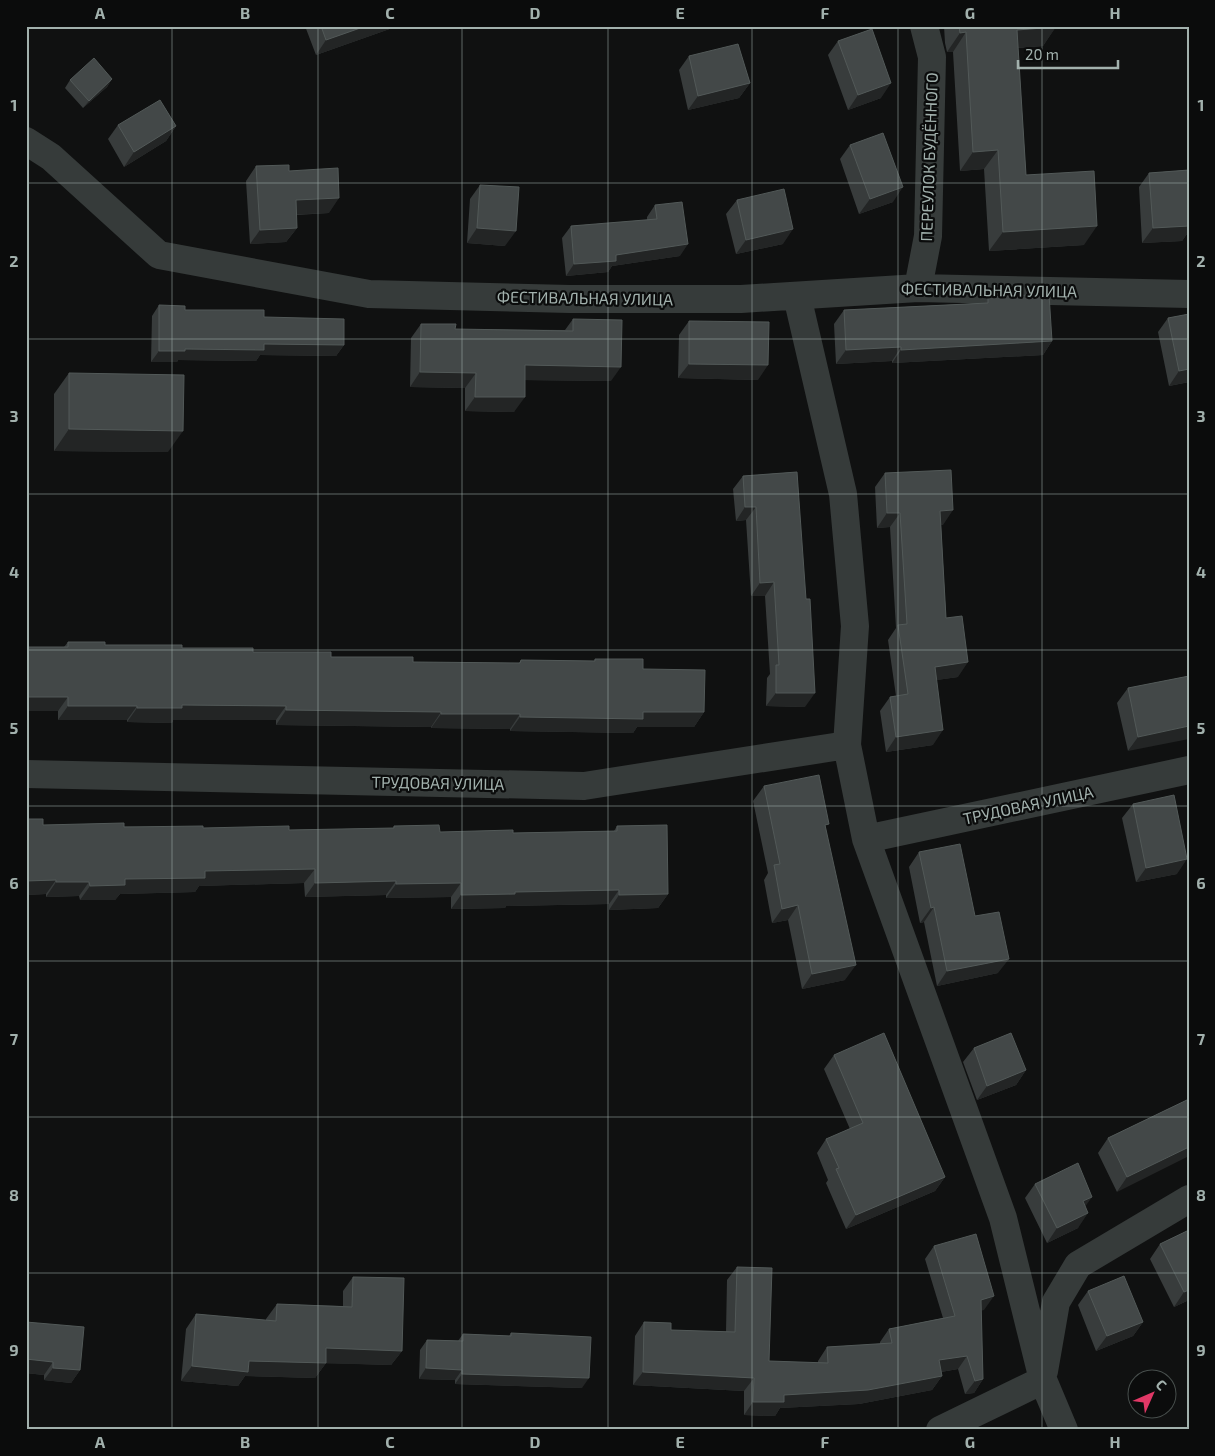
<svg xmlns="http://www.w3.org/2000/svg" width="1215" height="1456" font-family="'Exo 2',sans-serif">
	<rect width="100%" height="100%" fill="#101111"/>
	<g fill="none" stroke-linecap="round" stroke-linejoin="round">
		<path stroke="#363b3a" stroke-width="28" d="M26 141 51 157 159 255 369 294 570 299H741L918 288 1189 294
			M918 288 928 236 932 57 924 26
			M797 296 843 494 855 626 847 745 866 839 1003 1218 1043 1380 1064 1430
			M26 774 584 786 847 745
			M866 839 1189 770
			M1044 1371 1056 1302 1078 1265 1189 1199
			M940 1430 1043 1380"/>
	</g>
	<path fill="#383c3c" d="M305 26H398L316 55Z
		M944 26H1056L1043 46 1018 48 1026 175 1084 245 989 251 984 169 960 171 953 52H947L945 43Z
		M838 41 881 98 848 110 828 55Z
		M689 56 750 83 739 98 688 110 679 70Z
		M112 79 107 87 83 108 65 88 70 80Z
		M118 125 176 126 166 141 124 167 108 139Z
		M850 145 893 202 859 214 840 159Z
		M256 166 289 171 329 213 296 215 297 228 286 242 250 244 246 181Z
		M1189 170V231L1182 241 1142 243 1139 187 1149 173Z
		M480 185 505 246 467 243 470 199Z
		M737 200 783 244 736 254 726 214Z
		M655 205 680 256 612 266 608 272 566 276 562 238 571 226 647 220V217Z
		M988 297 1052 341 1043 355 892 363V361L836 364 834 324 844 310 984 303Z
		M159 305 185 310 264 317 344 345 336 356 260 355 256 361 178 360 177 362H151L152 316Z
		M1189 314V382L1169 386 1158 332 1168 318Z
		M573 319 611 381 525 380 514 412 465 411V388L410 387 411 338 421 324 455 329 565 330Z
		M689 321 758 380 678 378 679 335Z
		M69 373 168 452 54 451V394Z
		M797 472 805 707 766 706 767 678 770 674 765 596H751L746 520 736 521 733 489 743 476Z
		M885 473 943 525H941L946 618 958 677 936 680 933 745 886 752 880 711 890 697 896 696 888 640 896 628 890 527 877 528 875 487Z
		M68 642 105 645 253 652 413 662 519 663 521 660 594 661 595 659 643 669 704 712 694 727H637L633 733 510 731V729L431 728V727L276 725V720H173L172 723 127 722V720H58V711L64 647Z
		M1189 676 1128 751 1117 703 1128 688Z
		M764 786 826 829 845 980 802 989 788 920 772 923 764 880 768 873 753 801Z
		M1133 804 1177 874 1136 882 1122 818Z
		M26 819 43 825 289 830 393 828 394 826 440 832 513 833 614 831 617 826 668 894 658 908 609 910V904L506 906 505 908 451 909V897L386 898V895L305 897 304 883 199 886 195 892 120 894 115 900H80L79 896 46 897V894L26 895Z
		M919 852 975 916 998 973 937 986 924 922 920 923 909 867Z
		M974 1048 1026 1070 1016 1085 977 1100 963 1062Z
		M834 1055 945 1177 935 1191 846 1229 826 1183 828 1180 817 1153 826 1139 850 1129 824 1069Z
		M1189 1099 1117 1192 1098 1153 1108 1138Z
		M1035 1184 1085 1206 1078 1228 1047 1243 1025 1198Z
		M1189 1230V1300L1174 1307 1150 1259 1160 1244Z
		M934 1246 984 1310H981L983 1379 974 1393 965 1394 958 1369 941 1372 942 1376 932 1390 859 1404 780 1408 775 1416 744 1415V1391L633 1385 635 1336 644 1322 671 1330 726 1332 727 1280 737 1267 769 1361 818 1363V1361L827 1347 880 1344V1342L889 1329 943 1318 925 1259Z
		M353 1277 402 1351 391 1365 326 1363 315 1378 245 1376 238 1386 181 1381 186 1329 196 1314 266 1321V1319L277 1304 343 1306V1291Z
		M1088 1291 1143 1322 1133 1336 1096 1351 1078 1305Z
		M26 1322 80 1370 71 1383 44 1380V1375L26 1373Z
		M511 1333 582 1388 455 1384V1380L419 1379 420 1350 427 1340 458 1341 463 1334 509 1336Z"/>
	<path fill="#232525" d="M366 26H398L316 55 326 40Z
		M1056 27 1043 46 1003 49 1017 30Z
		M966 32 953 52H947L960 33Z
		M112 79 107 87 83 108 89 101Z
		M750 83 739 98 688 110 698 96Z
		M891 83 881 98 848 110 858 95Z
		M176 126 166 141 124 167 134 152Z
		M998 150 984 169 960 171 973 152Z
		M903 187 893 202 859 214 870 199Z
		M339 198 329 213 285 215 296 200Z
		M1097 226 1084 245 989 251 1003 232Z
		M1189 226V231L1182 241 1142 243 1153 228Z
		M297 228 286 242 250 244 260 230Z
		M477 228 516 231 505 246 467 243Z
		M793 229 783 244 736 254 746 240Z
		M688 244 680 256 612 266 608 272 566 276 574 264 616 255Z
		M1052 341 1043 355 892 363 901 350Z
		M264 344 344 345 336 356 260 355 256 361 178 360 177 362H151L159 351Z
		M901 347 892 361 836 364 846 350Z
		M689 364 768 365 758 380 678 378Z
		M525 365 621 367 611 381 515 380Z
		M1189 369V382L1169 386 1179 371Z
		M420 372 476 373 465 388 410 387Z
		M475 397H525L514 412 465 411Z
		M69 429 183 431 168 452 54 451Z
		M745 507H756L746 520 736 521Z
		M953 510 943 525H930L940 511Z
		M887 513H900L890 527 877 528Z
		M774 582 765 596H751L760 583Z
		M968 662 958 677 924 682 935 667Z
		M776 693H815L805 707 766 706Z
		M26 697H68L58 711H26Z
		M182 705 286 706 276 720H173L172 723 127 722 137 708Z
		M68 706H137L127 720H58Z
		M286 710 441 712 431 727 276 725Z
		M643 712H704L694 727H637L633 733 510 731 520 717Z
		M441 714H520L510 729 431 728Z
		M1189 726V739L1128 751 1138 737Z
		M943 730 933 745 886 752 896 737Z
		M1187 859 1177 874 1136 882 1146 868Z
		M315 869 304 883 199 886 195 892 120 894 115 900H80L90 886 125 879 205 871Z
		M56 880 46 894 26 895V881Z
		M396 881 386 895 305 897 315 883Z
		M56 882H89L79 896 46 897Z
		M461 883 451 897 386 898 396 884Z
		M619 890 609 904 506 906 505 908 451 909 461 895 515 892Z
		M668 894 658 908 609 910 619 895Z
		M798 905 788 920 772 923 782 909Z
		M934 907 924 922 920 923 931 908Z
		M1009 959 998 973 937 986 947 971Z
		M856 965 845 980 802 989 812 974Z
		M1026 1070 1016 1085 977 1100 987 1086Z
		M1189 1147V1156L1117 1192 1127 1177Z
		M945 1177 935 1191 846 1229 856 1215Z
		M1092 1197 1082 1211 1083 1201Z
		M1088 1213 1078 1228 1047 1243 1057 1228Z
		M1189 1290V1300L1174 1307 1184 1292Z
		M994 1296 984 1310 972 1313 981 1300Z
		M1143 1322 1133 1336 1096 1351 1107 1336Z
		M326 1348 402 1351 391 1365 316 1363Z
		M967 1356 958 1369 929 1374 939 1360Z
		M26 1359 53 1362 44 1375 26 1373Z
		M249 1361 326 1363 315 1378 245 1376 238 1386 181 1381 192 1366Z
		M53 1368 80 1370 71 1383 44 1380Z
		M426 1368 462 1370 455 1380 419 1379Z
		M643 1372 754 1378 744 1391 633 1385Z
		M462 1374 589 1378 582 1388 455 1384Z
		M942 1376 932 1390 859 1404 780 1408 775 1416 744 1415 753 1402 784 1395Z
		M983 1379 974 1393 965 1394 975 1381Z"/>
	<path fill="#434848" stroke="#525958" d="M321 26H366L326 40Z
		M959 26H1056V27L1017 30 1026 175 1094 171 1097 226 1003 232 998 150 973 152 966 32 960 33Z
		M872 29 891 83 858 95 838 41Z
		M738 44 750 83 698 96 689 56Z
		M94 58 112 79 89 101 70 80Z
		M160 100 176 126 134 152 118 125Z
		M883 133 903 187 870 199 850 145Z
		M289 165V171L338 168 339 198 296 200 297 228 260 230 256 166Z
		M1189 170V226L1153 228 1149 173Z
		M480 185 519 187 516 231 477 228Z
		M784 189 793 229 746 240 737 200Z
		M682 202 688 244 616 255V261L574 264 571 226 657 219 655 205Z
		M1049 294 1052 341 901 350V347L846 350 844 310 988 303V297Z
		M159 305 185 306V310H264V317L344 319V345L264 344V350L185 349V351H159Z
		M1189 314V369L1179 371 1168 318Z
		M573 319 622 320 621 367 525 365V397H475L476 373 420 372 421 324H456L455 329 573 331Z
		M689 321 769 322 768 365 689 364Z
		M69 373 184 375 183 431 69 429Z
		M951 470 953 510 940 511 946 618 962 616 968 662 935 667 943 730 896 737 890 697 908 694 898 625 907 624 900 513H887L885 473Z
		M797 472 806 599H810L815 693H776V665H779L774 582 760 583 756 507H745L743 476Z
		M68 642H105V645H182V648H253V652H331V657H413V662L520 663 521 660 595 661V659H643V669L705 670 704 712H643V719L520 717V714H441V712L286 710V706L182 705V708H137V706H68V697H26V647H68Z
		M1189 676V726L1138 737 1128 688Z
		M819 775 829 824 825 825 856 965 812 974 798 905 782 909 774 865 780 864 764 786Z
		M1174 795 1187 859 1146 868 1133 804Z
		M26 819H43V825L124 823V827L203 826V828L289 826V830L394 828V826L439 825 440 832 513 830V833L617 831V826L667 825 668 894 619 895V890L515 892V894L461 895V883L396 884V881L315 883V869L205 871V878L125 879V885L90 886 89 882H56V880L26 881Z
		M960 844 975 916 999 912 1009 959 947 971 934 907 931 908 919 852Z
		M884 1033 945 1177 856 1215 836 1169 839 1168 826 1139 863 1123 834 1055Z
		M1011 1033 1026 1070 987 1086 974 1048Z
		M1189 1099V1147L1127 1177 1108 1138Z
		M1078 1163 1092 1197 1083 1201 1088 1213 1057 1228 1035 1184Z
		M1189 1230V1290L1184 1292 1160 1244Z
		M976 1234 994 1296 981 1300 983 1379 975 1381 967 1356 939 1360 942 1376 868 1390 784 1395V1402H753L754 1378 643 1372 644 1322 671 1323V1330L735 1332 737 1267 772 1268 769 1361 828 1363 827 1347 892 1343 889 1329 955 1316 934 1246Z
		M1124 1276 1143 1322 1107 1336 1088 1291Z
		M353 1277 404 1278 402 1351 326 1348V1363L249 1361 248 1372 192 1366 196 1314 276 1321 277 1304 352 1307Z
		M26 1322 84 1327 80 1370 53 1368V1362L26 1359Z
		M511 1333 591 1337 589 1378 462 1374V1370L426 1368 427 1340 463 1341V1334L511 1336Z"/>
	<path fill="none" stroke="#a2b1ad" stroke-width="1" stroke-opacity="0.55" d="M172 26V1430M318 26V1430M462 26V1430M608 26V1430M752 26V1430M898 26V1430M1042 26V1430M26 183H1189M26 339H1189M26 494H1189M26 650H1189M26 806H1189M26 961H1189M26 1117H1189M26 1273H1189"/>
	<g text-anchor="middle" stroke-width="4.5" stroke-linejoin="round" paint-order="stroke">
		<g font-size="16" fill="#a2b1ad" stroke="#0b0c0c">
			<text transform="translate(929 157) rotate(-88)" y="6">ПЕРЕУЛОК БУДЁННОГО</text>
			<text transform="translate(989 290) rotate(1)" y="6">ФЕСТИВАЛЬНАЯ УЛИЦА</text>
			<text transform="translate(585 298) rotate(1)" y="6">ФЕСТИВАЛЬНАЯ УЛИЦА</text>
			<text transform="translate(438 783) rotate(1)" y="6">ТРУДОВАЯ УЛИЦА</text>
			<text transform="translate(1028 805) rotate(-12)" y="6">ТРУДОВАЯ УЛИЦА</text>
		</g>
	</g>
	<rect width="1215" height="1456" fill="none" stroke="#0b0c0c" stroke-width="55"/>
	<g transform="translate(1152 1394) rotate(45)"><circle r="24" fill="#0b0c0c" stroke="#474e4c"/>
	<path d="M0-4L9 19L0 12L-9 19Z" fill="#e13866"/>
	<text y="-8" font-size="14" font-weight="bold" text-anchor="middle" fill="#a2b1ad">С</text>
	</g>
	<path d="M1018 60v8h100v-8" fill="none" stroke="#a2b1ad" stroke-width="2.5"/>
	<text x="1025" y="60" font-size="15" fill="#a2b1ad" stroke="#0b0c0c" stroke-width="4" paint-order="stroke">20 m</text>
	<rect x="28" y="28" width="1160" height="1400" fill="none" stroke="#a2b1ad" stroke-width="2"/>
	<g font-size="16" text-anchor="middle" font-weight="bold" fill="#a2b1ad">
		<text x="100" y="19">A</text>
		<text x="245" y="19">B</text>
		<text x="390" y="19">C</text>
		<text x="535" y="19">D</text>
		<text x="680" y="19">E</text>
		<text x="825" y="19">F</text>
		<text x="970" y="19">G</text>
		<text x="1115" y="19">H</text>
		<text x="14" y="111">1</text>
		<text x="1201" y="111">1</text>
		<text x="14" y="267">2</text>
		<text x="1201" y="267">2</text>
		<text x="14" y="422">3</text>
		<text x="1201" y="422">3</text>
		<text x="14" y="578">4</text>
		<text x="1201" y="578">4</text>
		<text x="14" y="734">5</text>
		<text x="1201" y="734">5</text>
		<text x="14" y="889">6</text>
		<text x="1201" y="889">6</text>
		<text x="14" y="1045">7</text>
		<text x="1201" y="1045">7</text>
		<text x="14" y="1201">8</text>
		<text x="1201" y="1201">8</text>
		<text x="14" y="1356">9</text>
		<text x="1201" y="1356">9</text>
		<text x="100" y="1448">A</text>
		<text x="245" y="1448">B</text>
		<text x="390" y="1448">C</text>
		<text x="535" y="1448">D</text>
		<text x="680" y="1448">E</text>
		<text x="825" y="1448">F</text>
		<text x="970" y="1448">G</text>
		<text x="1115" y="1448">H</text>
	</g>
</svg>
